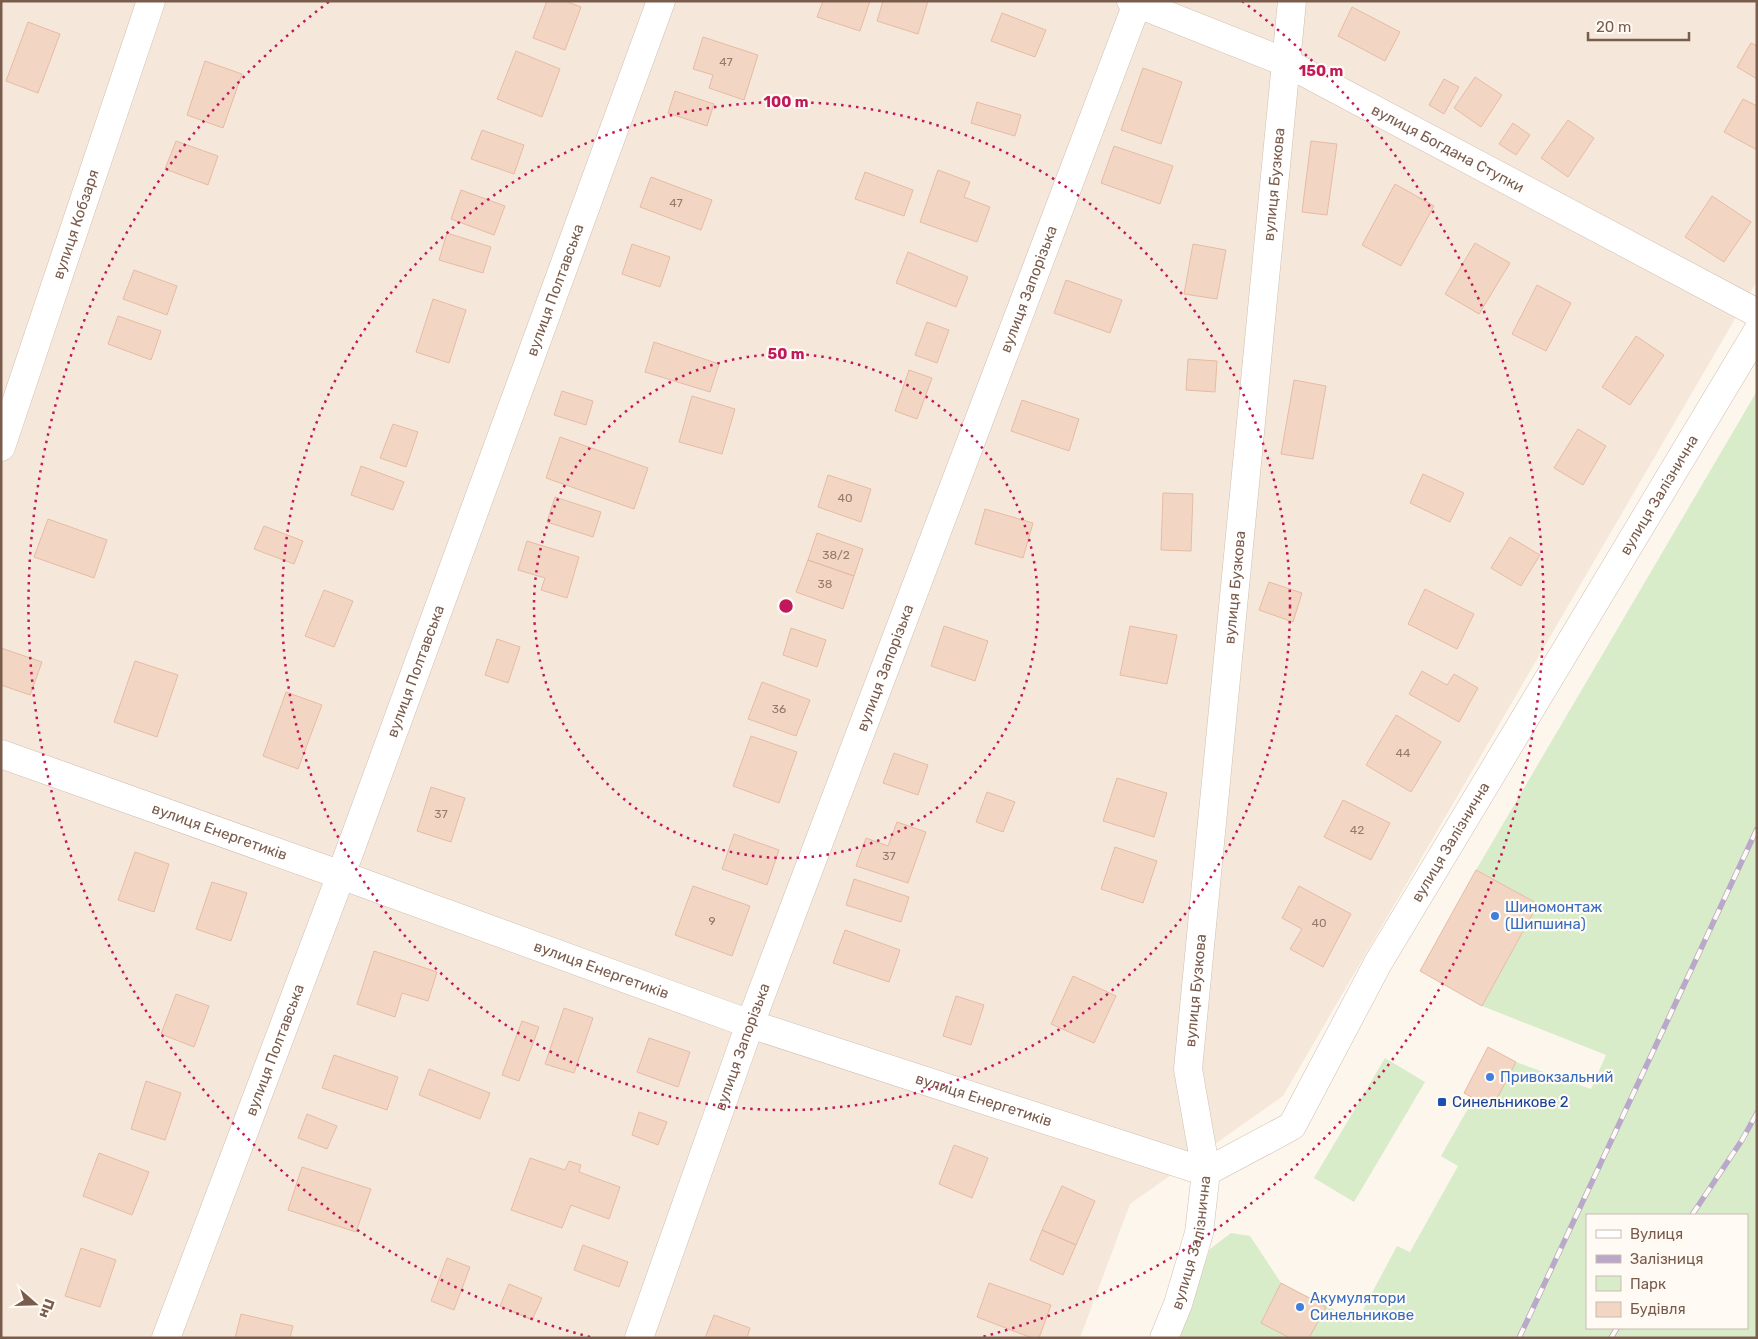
<svg xmlns="http://www.w3.org/2000/svg" width="1758" height="1339" font-family="Rubik,sans-serif">
	<rect width="100%" height="100%" fill="#fdf6ec"/>
	<path fill="#f5e8da" d="M1 1H1757V281L1283 1096 1130 1204 1080 1338H1Z"/>
	<path fill="#d8ecc9" fill-rule="evenodd" d="M1757 391V1338H1177L1210 1249 1231 1233 1250 1236 1281 1283 1357 1321 1397 1246 1410 1252 1458 1166 1441 1156 1474 1098 1516 1062 1591 1089 1606 1055 1482 1006 1538 904 1476 870ZM1587 1215H1747V1328H1587Z
		M1385 1058 1425 1082 1354 1202 1314 1178Z"/>
	<path fill="#f3d5c3" stroke="#e6bba3" d="M547 1H565L581 7 565 50 533 38Z
		M823 1H870L860 31 817 17Z
		M883 1H928L918 34 877 21Z
		M1352 7 1400 32 1385 61 1338 36Z
		M1002 13 1046 30 1035 57 991 41Z
		M28 22 60 34 38 93 6 81Z
		M703 37 758 55 744 100 709 88 713 75 693 69Z
		M1751 43 1757 46V79L1737 67Z
		M516 51 560 69 542 117 497 99Z
		M205 61 242 74 223 128 187 115Z
		M1143 68 1182 82 1161 144 1121 130Z
		M1475 77 1502 95 1481 127 1454 108Z
		M1444 79 1459 87 1444 114 1429 105Z
		M675 91 714 104 707 126 668 113Z
		M1743 99 1757 106V150L1724 132Z
		M977 102 1021 115 1015 136 971 123Z
		M1568 120 1594 138 1568 177 1541 158Z
		M1513 123 1530 135 1516 155 1499 144Z
		M482 130 524 145 514 174 471 159Z
		M176 141 218 156 208 185 165 169Z
		M1311 141 1337 144 1327 215 1302 212Z
		M1114 146 1173 166 1160 204 1101 183Z
		M938 170 970 182 964 197 990 207 977 242 920 222Z
		M865 172 913 190 904 216 855 199Z
		M651 177 712 200 701 230 640 207Z
		M1395 184 1434 206 1401 266 1362 245Z
		M461 190 505 206 494 235 451 219Z
		M1712 196 1751 222 1724 262 1685 237Z
		M447 233 491 247 483 273 439 260Z
		M1475 243 1510 263 1479 314 1445 294Z
		M632 244 670 257 660 287 622 274Z
		M1193 244 1226 250 1217 299 1184 294Z
		M908 252 968 277 956 307 896 283Z
		M134 270 177 286 167 315 123 299Z
		M1066 280 1122 300 1110 333 1054 313Z
		M1537 285 1571 303 1546 351 1512 334Z
		M433 299 466 310 449 363 416 352Z
		M118 316 161 331 151 360 108 344Z
		M927 322 949 330 937 363 915 355Z
		M1636 336 1664 355 1630 405 1602 387Z
		M654 342 719 364 710 392 645 372Z
		M1188 359 1217 361 1215 392 1186 390Z
		M909 370 932 378 917 419 895 411Z
		M1294 380 1326 386 1313 459 1281 454Z
		M562 391 593 401 586 425 554 415Z
		M692 396 735 409 722 454 679 442Z
		M1022 400 1079 419 1069 451 1011 431Z
		M393 424 418 432 406 467 380 458Z
		M1578 429 1606 446 1583 485 1554 468Z
		M560 437 648 468 634 509 546 478Z
		M361 466 404 482 393 510 351 495Z
		M1423 474 1464 493 1450 522 1410 503Z
		M828 475 871 489 861 522 818 507Z
		M1163 493 1193 494 1191 551 1161 550Z
		M555 497 601 512 593 537 547 522Z
		M985 509 1033 523 1023 558 975 544Z
		M48 519 107 540 94 578 34 557Z
		M264 526 303 541 294 564 254 549Z
		M817 533 863 549 854 576 808 560Z
		M1510 537 1540 555 1521 586 1491 568Z
		M527 541 579 557 567 598 541 590 545 578 518 570Z
		M808 560 854 576 843 609 796 592Z
		M1269 582 1302 593 1293 622 1259 610Z
		M1425 589 1474 614 1457 649 1408 624Z
		M324 590 353 601 334 647 305 636Z
		M944 626 988 641 975 681 931 666Z
		M1130 626 1177 635 1167 684 1120 675Z
		M791 628 826 640 817 667 783 655Z
		M497 639 520 647 508 683 485 675Z
		M1 648 42 662 30 695 1 685Z
		M135 661 178 675 157 737 114 722Z
		M1422 671 1447 685 1454 674 1478 688 1459 722 1409 694Z
		M762 682 810 700 796 736 748 719Z
		M286 692 322 705 298 769 263 756Z
		M1396 715 1441 742 1411 792 1366 765Z
		M751 736 797 752 779 803 733 786Z
		M894 753 928 765 918 795 883 783Z
		M1117 778 1167 793 1154 837 1103 821Z
		M431 787 465 798 451 842 417 831Z
		M987 792 1015 802 1003 832 976 822Z
		M1343 800 1390 823 1371 860 1324 837Z
		M897 822 926 832 908 883 856 866 866 838 888 846Z
		M734 834 779 850 767 885 722 869Z
		M1115 847 1157 861 1143 903 1101 889Z
		M135 852 169 864 154 912 118 900Z
		M1476 870 1538 904 1482 1006 1420 971Z
		M854 879 909 897 901 922 846 905Z
		M212 882 247 893 231 941 196 929Z
		M693 886 750 906 732 956 675 935Z
		M1299 886 1351 914 1323 967 1290 949 1302 929 1282 918Z
		M845 930 900 950 889 982 833 963Z
		M374 951 437 972 428 1001 402 993 395 1017 357 1004Z
		M1073 976 1116 996 1094 1043 1051 1024Z
		M176 994 209 1006 194 1047 161 1034Z
		M956 996 984 1005 971 1045 943 1036Z
		M564 1008 593 1018 574 1073 545 1064Z
		M522 1021 539 1027 519 1081 502 1075Z
		M649 1038 690 1052 678 1087 637 1072Z
		M1488 1047 1516 1062 1492 1108 1464 1093Z
		M334 1055 398 1077 387 1110 322 1088Z
		M429 1069 490 1093 480 1119 419 1095Z
		M146 1081 181 1093 165 1140 131 1129Z
		M639 1112 667 1122 658 1145 632 1135Z
		M307 1114 337 1126 327 1149 298 1138Z
		M954 1145 988 1158 972 1198 939 1184Z
		M99 1153 149 1172 132 1215 83 1196Z
		M530 1158 565 1170 569 1161 581 1165 579 1172 620 1187 609 1219 571 1205 562 1228 511 1210Z
		M302 1167 371 1189 356 1232 288 1210Z
		M1062 1186 1095 1201 1076 1245 1042 1230Z
		M1042 1230 1076 1245 1063 1275 1030 1260Z
		M583 1245 628 1262 619 1287 574 1270Z
		M81 1248 116 1260 100 1307 65 1296Z
		M447 1258 470 1267 454 1310 431 1301Z
		M989 1283 1051 1305 1039 1338H1032L977 1317Z
		M1281 1283 1326 1307 1309 1338H1290L1261 1323Z
		M509 1284 542 1298 532 1320 500 1306Z
		M241 1314 293 1326 290 1338H235Z
		M714 1315 750 1328 747 1338H705Z"/>
	<g fill="none" stroke-linecap="round" stroke-linejoin="round">
		<defs>
			<g id="minor">
				<path id="s1" d="M1131 1 1285 62 1757 313"/>
				<path id="s2" d="M1 447 151 1"/>
				<path id="s3" d="M1 754 341 875 750 1024 1206 1172 1188 1069 1292 1"/>
				<path id="s4" d="M166 1338 341 875 661 1"/>
				<path id="s5" d="M639 1338 750 1024 1138 1"/>
				<path id="s6" d="M1164 1338 1178 1304 1199 1233 1206 1172 1292 1126 1378 963 1757 332"/>
			</g>
		</defs>
		<use href="#minor" stroke="#d1beb0" stroke-width="29"/>
		<use href="#minor" stroke="#fff" stroke-width="28"/>
		<defs>
			<path id="rail" d="M1692 1215 1742 1140 1757 1113
				M1519 1338 1757 829
				M1611 1338 1617 1328"/>
		</defs>
		<use href="#rail" stroke="#b9a8c9" stroke-width="5.5"/>
		<use href="#rail" stroke="#fffaf3" stroke-width="4" stroke-dasharray="11" stroke-linecap="butt"/>
	</g>
	<g fill="none" stroke="#c2185b" stroke-width="2.5" stroke-dasharray="2.5 5">
		<circle cx="786" cy="606" r="252"/>
		<circle cx="786" cy="606" r="504"/>
		<path d="M590 1337A757 757 0 0 1 330 1M1242 1A757 757 0 0 1 982 1337"/>
	</g>
	<g fill="#3f7fe0" stroke="#fffaf3" stroke-width="2">
		<circle cx="1495" cy="916" r="5"/>
		<circle cx="1490" cy="1077" r="5"/>
		<circle cx="1300" cy="1307" r="5"/>
	</g>
	<rect fill="#1a4fb4" stroke="#fffaf3" stroke-width="2" x="1437" y="1097" width="10" height="10" rx="2.5"/>
	<g text-anchor="middle" stroke-width="4.5" stroke-linejoin="round" paint-order="stroke">
		<g font-size="12" fill="#987a6a">
			<text x="726" y="66">47</text>
			<text x="676" y="207">47</text>
			<text x="845" y="502">40</text>
			<text x="836" y="559">38/2</text>
			<text x="825" y="588">38</text>
			<text x="779" y="713">36</text>
			<text x="1403" y="757">44</text>
			<text x="441" y="818">37</text>
			<text x="1357" y="834">42</text>
			<text x="889" y="860">37</text>
			<text x="712" y="925">9</text>
			<text x="1319" y="927">40</text>
		</g>
		<g font-size="15" fill="#7a5c4d" stroke="#fffaf3">
			<text dy="5" stroke="none"><textPath href="#s1" startOffset="350">вулиця Богдана Ступки</textPath></text>
			<text dy="5" stroke="none"><textPath href="#s3" startOffset="2269">вулиця Бузкова</textPath></text>
			<text dy="5" stroke="none"><textPath href="#s2" startOffset="235">вулиця Кобзаря</textPath></text>
			<text dy="5" stroke="none"><textPath href="#s4" startOffset="1118">вулиця Полтавська</textPath></text>
			<text dy="5" stroke="none"><textPath href="#s5" startOffset="1119">вулиця Запорізька</textPath></text>
			<text dy="5" stroke="none"><textPath href="#s6" startOffset="1000">вулиця Залізнична</textPath></text>
			<text dy="5" stroke="none"><textPath href="#s3" startOffset="1864">вулиця Бузкова</textPath></text>
			<text dy="5" stroke="none"><textPath href="#s5" startOffset="714">вулиця Запорізька</textPath></text>
			<text dy="5" stroke="none"><textPath href="#s4" startOffset="712">вулиця Полтавська</textPath></text>
			<text dy="5" stroke="none"><textPath href="#s3" startOffset="232">вулиця Енергетиків</textPath></text>
			<text dy="5" stroke="none"><textPath href="#s6" startOffset="595">вулиця Залізнична</textPath></text>
			<text dy="5" stroke="none"><textPath href="#s3" startOffset="638">вулиця Енергетиків</textPath></text>
			<text dy="5" stroke="none"><textPath href="#s3" startOffset="1459">вулиця Бузкова</textPath></text>
			<text dy="5" stroke="none"><textPath href="#s5" startOffset="309">вулиця Запорізька</textPath></text>
			<text dy="5" stroke="none"><textPath href="#s4" startOffset="308">вулиця Полтавська</textPath></text>
			<text dy="5" stroke="none"><textPath href="#s3" startOffset="1042">вулиця Енергетиків</textPath></text>
			<text dy="5" stroke="none"><textPath href="#s6" startOffset="100">вулиця Залізнична</textPath></text>
		</g>
		<g font-size="15" fill="#366cbe" stroke="#fffaf3" text-anchor="start">
			<text x="1505" y="912">Шиномонтаж<tspan x="1505" dy="17">(Шипшина)</tspan></text>
			<text x="1500" y="1082">Привокзальний</text>
			<text x="1310" y="1303">Акумулятори<tspan x="1310" dy="17">Синельникове</tspan></text>
		</g>
		<g font-size="15" fill="#164399" stroke="#fffaf3" text-anchor="start">
			<text x="1452" y="1107">Синельникове 2</text>
		</g>
	</g>
	<circle cx="786" cy="606" r="8" fill="#c2185b" stroke="#fffaf3" stroke-width="2.5"/>
	<g font-size="15" text-anchor="middle" font-weight="bold" fill="#c2185b" stroke="#fffaf3" stroke-width="4.5" stroke-linejoin="round" paint-order="stroke">
		<text x="1321" y="76">150 m</text>
		<text x="786" y="107">100 m</text>
		<text x="786" y="359">50 m</text>
	</g>
	<rect width="1758" height="1339" fill="none" stroke="#7a5c4d" stroke-width="5"/>
	<rect x="1586" y="1214" width="162" height="115" fill="#fffaf3" stroke="#cabbb1"/>
	<rect x="1596" y="1230" width="25" height="8" fill="#ffffff" stroke="#cabbb1"/>
	<text x="1630" y="1239" font-size="15" fill="#7a5c4d">Вулиця</text>
	<rect x="1596" y="1255" width="25" height="8" fill="#b9a8c9" stroke="#cabbb1"/>
	<text x="1630" y="1264" font-size="15" fill="#7a5c4d">Залізниця</text>
	<rect x="1596" y="1276" width="25" height="15" fill="#d8ecc9" stroke="#cabbb1"/>
	<text x="1630" y="1289" font-size="15" fill="#7a5c4d">Парк</text>
	<rect x="1596" y="1302" width="25" height="15" fill="#f3d5c3" stroke="#cabbb1"/>
	<text x="1630" y="1314" font-size="15" fill="#7a5c4d">Будівля</text>
	<g transform="translate(35 1304) rotate(110)" stroke="#fffaf3" stroke-width="4" paint-order="stroke">
	<path d="M0-4L9 19L0 12L-9 19Z" fill="#7a5c4d"/>
	<text y="-8" font-size="14" font-weight="bold" text-anchor="middle" fill="#7a5c4d">Пн</text>
	</g>
	<path d="M1588 32v8h101v-8" fill="none" stroke="#7a5c4d" stroke-width="2.5"/>
	<text x="1596" y="32" font-size="15" fill="#7a5c4d" stroke="#fffaf3" stroke-width="4" paint-order="stroke">20 m</text>
</svg>
